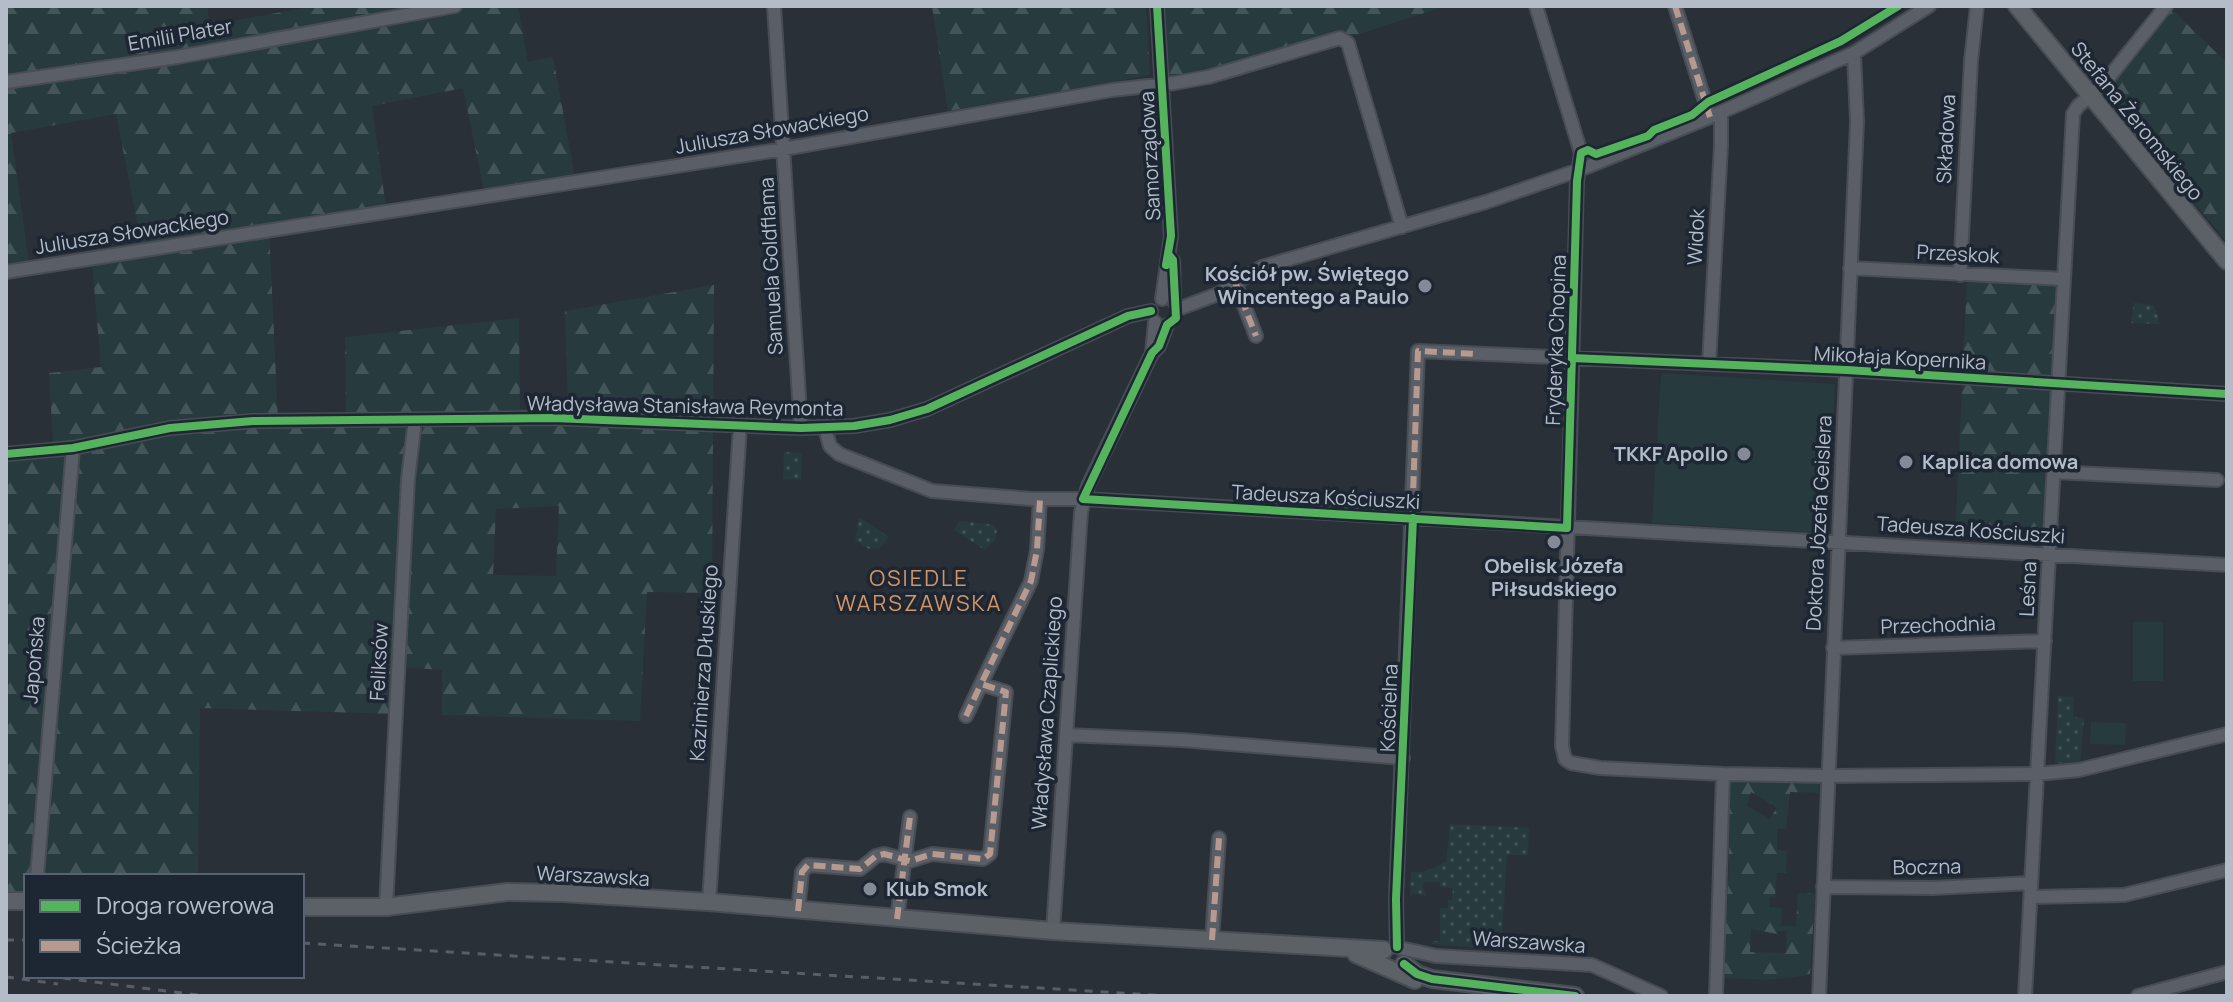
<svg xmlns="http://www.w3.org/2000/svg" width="2233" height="1002" font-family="Manrope,sans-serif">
	<defs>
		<pattern id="forest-firs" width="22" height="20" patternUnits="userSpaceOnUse" patternTransform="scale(2)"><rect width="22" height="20" fill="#273a3e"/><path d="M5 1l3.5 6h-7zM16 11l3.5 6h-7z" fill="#445559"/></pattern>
		<pattern id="park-dots" width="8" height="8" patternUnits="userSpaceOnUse" patternTransform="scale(2)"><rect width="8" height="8" fill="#273a3e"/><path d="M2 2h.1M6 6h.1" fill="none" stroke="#445559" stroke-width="1.8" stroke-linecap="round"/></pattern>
	</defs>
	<rect width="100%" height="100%" fill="#2a3038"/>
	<path fill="#273a3e" d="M1661 373 1835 384 1828 526 1822 533 1652 523Z
		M2133 622H2163V681H2133Z
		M2091 722 2126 723 2125 745 2090 744Z"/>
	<path fill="url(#forest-firs)" fill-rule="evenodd" d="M6 6H207L210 25 316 6H518L528 62 553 57 575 177 484 191 463 88 372 106 386 208 269 227 278 420 346 415 345 337 519 318 520 409 568 410 565 311 714 285 712 593 647 592 640 721 442 715V670L401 667 398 714 200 708 198 876H26V908H6V447L53 443 49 373 101 367 91 251 141 242 116 114 11 133 29 263 6 266ZM559 506 556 576 493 575 496 509Z
		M932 6H1146L1150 75 948 111Z
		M1165 6H1446L1359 34 1169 78Z
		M2152 6H2168L2227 63V242L2109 100 2112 60 2155 9Z
		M1967 282 2058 286 2046 541 1955 537Z
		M1732 779 1820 782 1819 793 1790 792 1786 829H1777V850L1787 851 1786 873H1777L1775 896 1770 897 1769 907 1782 908 1781 926H1796L1798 893 1815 894 1810 975 1767 980 1723 978 1729 860 1728 782ZM1751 792 1777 807 1770 819 1747 806ZM1751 929 1777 934 1778 931H1787L1786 953 1750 952Z"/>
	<path fill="url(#park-dots)" d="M2134 303 2154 305 2160 324 2131 323Z
		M784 452 802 453 801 480 783 479Z
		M859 517 889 537 880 548 869 549 855 540Z
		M960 521 994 525 997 530 995 540 985 550 954 530Z
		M2058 696 2074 697 2073 717 2084 718 2080 765 2055 763Z
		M1450 824 1529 828 1528 855H1507L1502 936 1507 937 1506 950 1432 944 1433 941H1440V908H1448V900H1452L1453 888 1440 887V882H1424L1423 888 1427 896 1412 893 1410 899 1411 872H1423L1446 862Z"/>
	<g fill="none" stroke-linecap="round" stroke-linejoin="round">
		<defs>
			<path id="minor" d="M774 6 801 428
				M1157 6 1171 236 1162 299
				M1536 6 1581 153 1577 181 1562 746 1565 759 1571 763 1600 768 1723 774 1827 776 2037 774 2079 770 2227 734
				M1675 6 1710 117
				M6 82 178 57 455 6
				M1173 261 1174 302
				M1850 268 2064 279
				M6 272 784 149 1112 90 1175 83 1208 77 1340 38 1348 43 1402 227
				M1960 275 1971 61 1977 6
				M1235 282 1256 336
				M1178 309 1218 294 1262 267 1486 202 1579 170 1710 117 1854 53 1929 6
				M1152 353 1155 322
				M1709 364 1721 145V113
				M825 428 830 446 839 454 932 491 1032 499H1083L2227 565
				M6 454 73 448 170 428 253 421 554 418 801 428 854 426 890 420 927 409 1128 316 1151 311
				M2054 472 2217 480
				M1833 648 2045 641
				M966 716 981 684
				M1066 735 1181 740 1403 758
				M37 876 73 448
				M1823 887 1933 888 2031 883
				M2031 897 2124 895 2227 870
				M709 902 740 426
				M386 907 408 479 415 420
				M798 911 802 872 808 865 860 869 876 856 884 854 910 861 932 854 983 859 990 854 1006 692 981 684 1031 581 1037 550 1040 499
				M897 919 910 817
				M1053 931 1081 512 1088 486 1152 353 1159 346 1167 325
				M1212 940 1219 838
				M1397 947 1396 899 1418 351 1847 370 2227 394
				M1400 948 1436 956 1592 965 1661 996
				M1716 996 1723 774
				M1819 996 1857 122 1854 53
				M2025 996 2073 114 2078 106 2102 86 2166 6
				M2138 996 2227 972"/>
			<path id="major" d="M2017 6 2227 261
				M6 901H26
				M302 907H386L507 892 562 893 709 902 1053 931 1384 950
				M1356 954 1415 980
				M1404 964 1417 974 1432 979 1575 996"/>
		</defs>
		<use href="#minor" stroke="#484c53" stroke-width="16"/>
		<use href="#major" stroke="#484c55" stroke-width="20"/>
		<use href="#minor" stroke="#5a5e66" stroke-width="12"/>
		<use href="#major" stroke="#5c6168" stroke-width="16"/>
		<path stroke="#595d64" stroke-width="3" stroke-dasharray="8 8" stroke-linecap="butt" d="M6 940H26
			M302 943 1170 996
			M47 976 205 996
			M6 977 58 984"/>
		<path stroke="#b69a8f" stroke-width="6" stroke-dasharray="12 6" stroke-linecap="butt" d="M1675 6 1710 117
			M1235 282 1256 336
			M1412 524 1418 351 1478 354
			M966 716 981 684
			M798 911 802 872 808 865 860 869 876 856 884 854 910 861 932 854 983 859 990 854 1006 692 981 684 1031 581 1037 550 1040 499
			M897 919 910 817
			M1212 940 1219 838"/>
		<defs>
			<path id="cycleway" d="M1157 6 1171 236 1166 265
				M1169 255 1173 260 1176 318 1167 325 1159 346 1152 353 1083 499 1567 528 1577 181 1581 153 1588 150 1596 154 1648 136 1654 130 1692 115 1708 102 1841 41 1898 6
				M1572 358 1847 370 2227 394
				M6 454 73 448 170 428 253 421 554 418 801 428 854 426 890 420 927 409 1128 316 1151 311
				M1397 947 1396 899 1413 518
				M1404 964 1417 974 1432 979 1575 996"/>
		</defs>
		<use href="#cycleway" stroke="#1d2633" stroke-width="13"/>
		<use href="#cycleway" stroke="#56b35d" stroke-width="8"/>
	</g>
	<g fill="#848b96" stroke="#1d2633" stroke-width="3">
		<circle cx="1425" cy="286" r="8"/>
		<circle cx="1744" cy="454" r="8"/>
		<circle cx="1906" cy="462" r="8"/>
		<circle cx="1554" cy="542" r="8"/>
		<circle cx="870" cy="889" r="8"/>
	</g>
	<g text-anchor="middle" stroke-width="7" stroke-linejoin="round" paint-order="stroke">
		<g font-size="20" fill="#b4bcc9" stroke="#1d2633">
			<text transform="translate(180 35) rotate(-10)" y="7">Emilii Plater</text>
			<text transform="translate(2137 121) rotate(51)" y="7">Stefana Żeromskiego</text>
			<text transform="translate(772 130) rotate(-10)" y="7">Juliusza Słowackiego</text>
			<text transform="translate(1946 139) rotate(-87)" y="7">Składowa</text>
			<text transform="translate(1150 156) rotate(-93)" y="7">Samorządowa</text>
			<text transform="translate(132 232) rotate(-9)" y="7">Juliusza Słowackiego</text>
			<text transform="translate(1696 237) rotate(-87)" y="7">Widok</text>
			<text transform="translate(1958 254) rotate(3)" y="7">Przeskok</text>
			<text transform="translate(771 266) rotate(-93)" y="7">Samuela Goldflama</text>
			<text transform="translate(1556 340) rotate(-88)" y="7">Fryderyka Chopina</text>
			<text transform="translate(1900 358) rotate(3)" y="7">Mikołaja Kopernika</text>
			<text transform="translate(685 406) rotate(1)" y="7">Władysława Stanisława Reymonta</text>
			<text transform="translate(1326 497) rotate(3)" y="7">Tadeusza Kościuszki</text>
			<text transform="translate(1819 523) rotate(-87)" y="7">Doktora Józefa Geislera</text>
			<text transform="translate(1971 530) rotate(4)" y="7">Tadeusza Kościuszki</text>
			<text transform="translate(2028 589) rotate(-87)" y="7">Leśna</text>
			<text transform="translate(1938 625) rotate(-2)" y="7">Przechodnia</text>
			<text transform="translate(34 660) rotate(-85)" y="7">Japońska</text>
			<text transform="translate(379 662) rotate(-87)" y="7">Feliksów</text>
			<text transform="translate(704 663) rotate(-86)" y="7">Kazimierza Dłuskiego</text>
			<text transform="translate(1389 708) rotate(-88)" y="7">Kościelna</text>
			<text transform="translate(1047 713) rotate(-86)" y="7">Władysława Czaplickiego</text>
			<text transform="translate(1927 867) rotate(-1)" y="7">Boczna</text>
			<text transform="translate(593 876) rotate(3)" y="7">Warszawska</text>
			<text transform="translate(1529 942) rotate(4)" y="7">Warszawska</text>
		</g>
		<g font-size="20" font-weight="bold" fill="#b4bcc9" stroke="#1d2633" text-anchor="end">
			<text x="1409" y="281">Kościół pw. Świętego<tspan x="1409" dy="23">Wincentego a Paulo</tspan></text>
			<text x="1728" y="461">TKKF Apollo</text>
			<text x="1922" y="469" text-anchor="start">Kaplica domowa</text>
			<text x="1554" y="573" text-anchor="middle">Obelisk Józefa<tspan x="1554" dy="23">Piłsudskiego</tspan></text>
			<text x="886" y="896" text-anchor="start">Klub Smok</text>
		</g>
		<g font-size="22" letter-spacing="2" fill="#d59563" stroke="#1d2633">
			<text x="919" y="586">OSIEDLE<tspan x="919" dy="25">WARSZAWSKA</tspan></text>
		</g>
	</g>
	<rect width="2233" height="1002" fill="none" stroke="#b4bcc9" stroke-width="16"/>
	<rect x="24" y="874" width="280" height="104" fill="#1d2633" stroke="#59626f" stroke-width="2"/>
	<rect x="40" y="900" width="40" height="12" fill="#56b35d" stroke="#59626f" stroke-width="2"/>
	<text x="96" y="914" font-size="24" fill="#b4bcc9">Droga rowerowa</text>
	<rect x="40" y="940" width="40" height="12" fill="#b69a8f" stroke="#59626f" stroke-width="2"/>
	<text x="96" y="954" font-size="24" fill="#b4bcc9">Ścieżka</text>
</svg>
